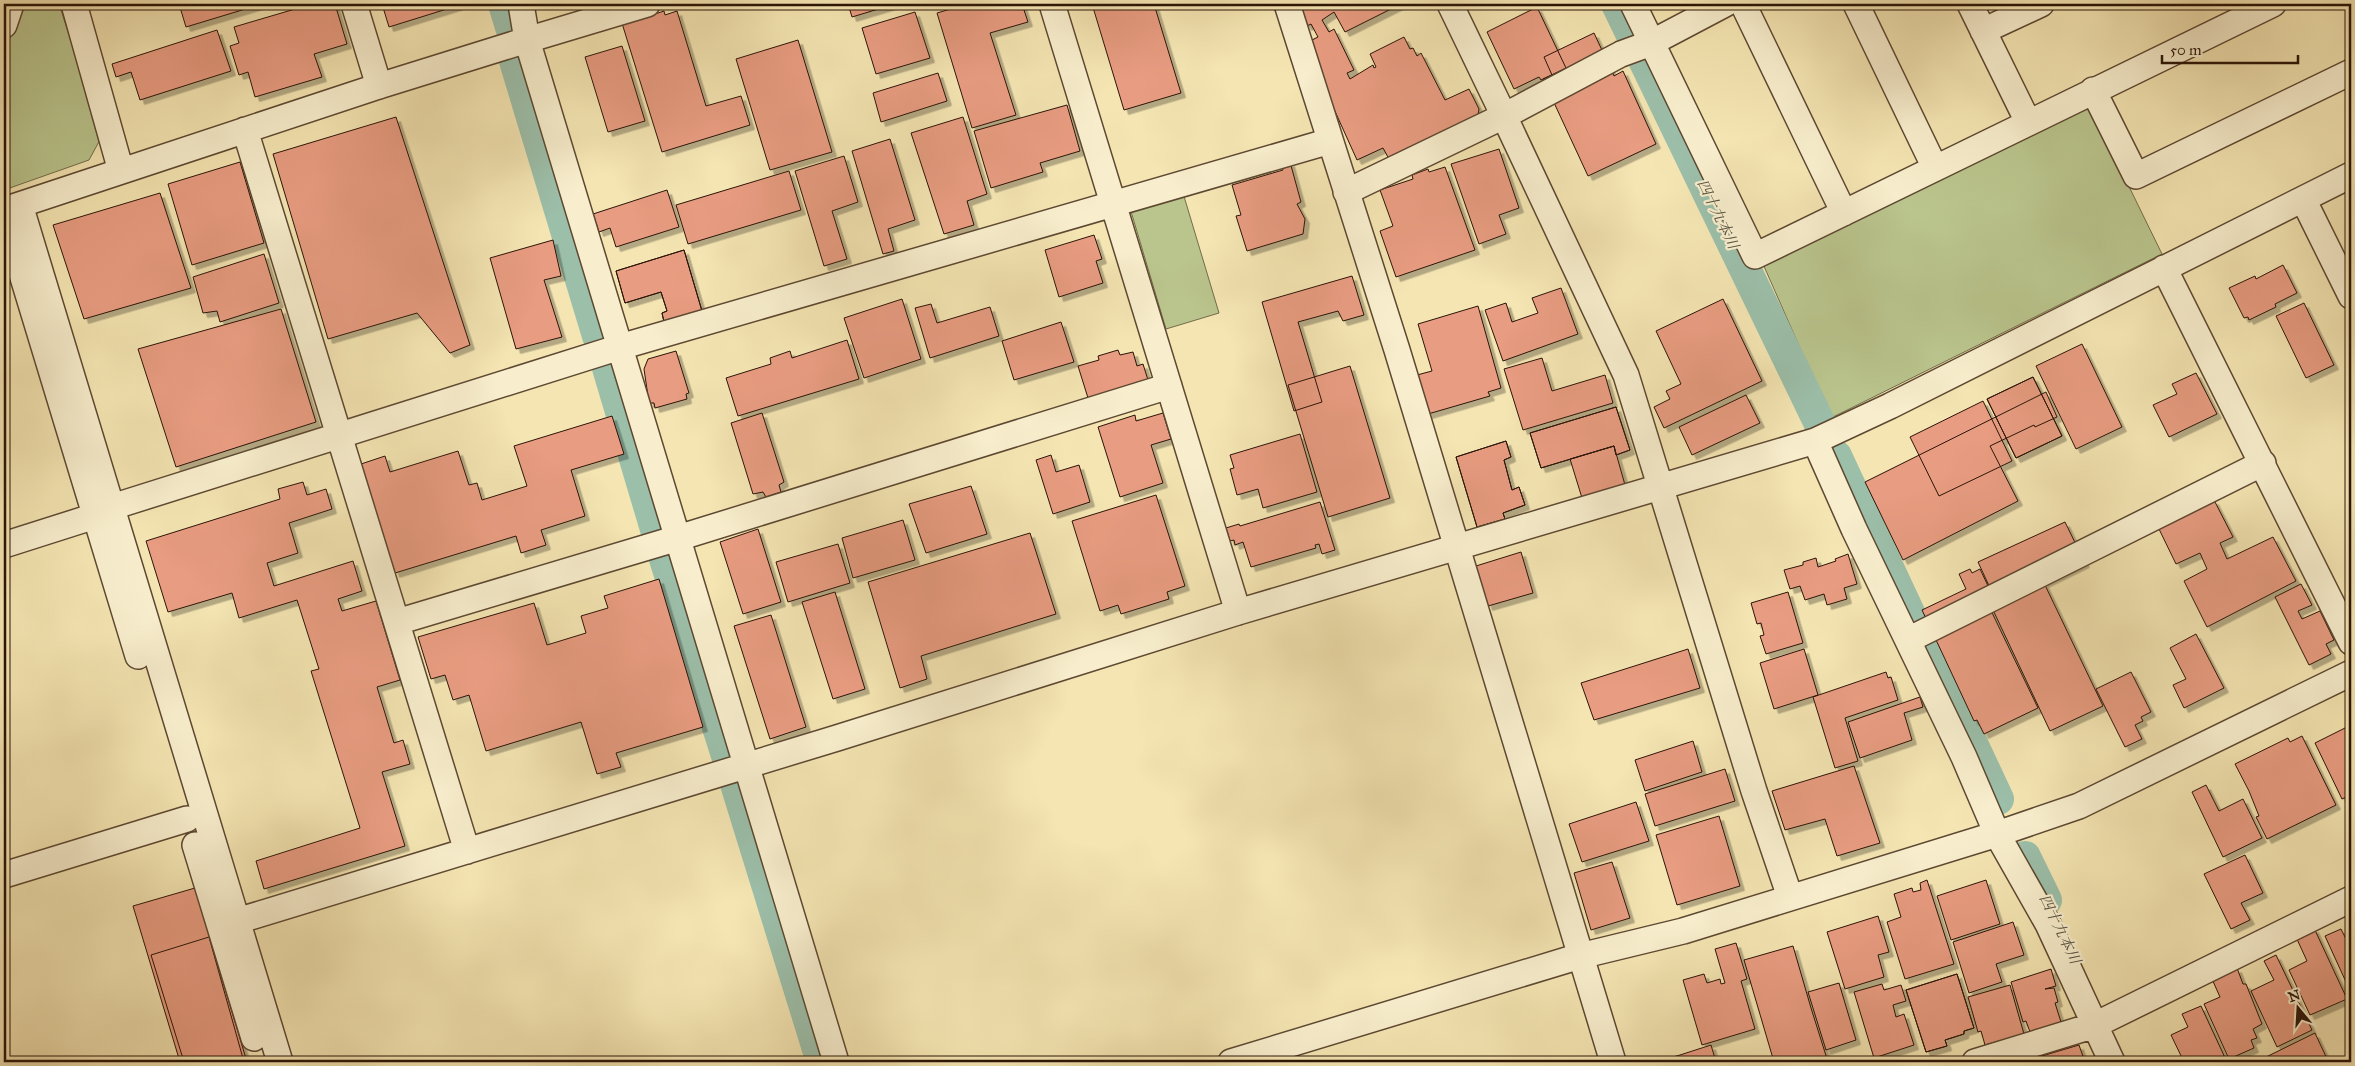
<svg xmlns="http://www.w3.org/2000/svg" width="2355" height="1066" font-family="'IM FELL Great Primer','Noto Serif JP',serif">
	<defs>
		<filter id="shadow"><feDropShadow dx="4.5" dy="4.5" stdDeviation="0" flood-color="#0004"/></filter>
	</defs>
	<rect width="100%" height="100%" fill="#f4e5b2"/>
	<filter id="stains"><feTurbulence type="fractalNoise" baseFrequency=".004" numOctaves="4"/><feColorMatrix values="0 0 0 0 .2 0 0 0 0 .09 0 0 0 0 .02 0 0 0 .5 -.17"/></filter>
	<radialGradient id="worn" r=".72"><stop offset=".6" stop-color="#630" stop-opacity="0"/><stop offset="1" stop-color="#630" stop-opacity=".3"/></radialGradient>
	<path fill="#bac58d" stroke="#726c4a" d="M22 4H59L102 136 89 160 4 190V54Z
		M2084 106 2091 109 2162 254 1831 418 1763 264Z
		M1183 193 1219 313 1166 329 1130 208Z"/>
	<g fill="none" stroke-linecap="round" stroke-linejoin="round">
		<path stroke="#9cbfaa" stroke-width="32" d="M504 4 511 27
			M1617 4 1820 424
			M515 61 598 336
			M608 368 658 536
			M1836 456 1911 617
			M665 559 729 762
			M1930 654 1998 799
			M736 784 822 1062
			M2025 857 2046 900"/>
	</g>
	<path fill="#e89c81" stroke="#2b1407" filter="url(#shadow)" d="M179 4H262L186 27Z
		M312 4H335L347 44 314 54 322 77 255 97 248 72 239 75 230 46 239 43 234 27Z
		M382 4H463L389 27Z
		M616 4 652 15 664 11 665 15 677 11 706 106 741 96 750 125 662 152Z
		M848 4H895L852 17Z
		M957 4H1022L1028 22 990 33 1016 115 972 128 937 13 954 8 953 5Z
		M1092 4H1154L1181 93 1124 110Z
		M1308 4H1401L1345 32 1334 12 1322 20 1329 32 1334 29 1354 70 1347 73 1350 79 1373 65 1374 68 1376 67 1370 54 1404 37 1410 49 1413 48 1417 56 1421 53 1445 100 1469 89 1479 109 1478 115 1389 159 1383 148 1357 160 1324 87 1308 42 1318 37 1311 24 1307 26 1298 9Z
		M1537 7 1566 68 1541 80 1539 77 1514 89 1487 32Z
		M915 12 930 58 876 74 862 28Z
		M217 30 231 71 140 100 131 72 116 77 112 64Z
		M1594 33 1614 76 1623 71 1656 144 1588 176 1543 79 1552 75 1544 57Z
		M798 40 832 152 770 170 736 59Z
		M622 46 645 121 608 132 585 57Z
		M938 73 947 101 881 122 873 93Z
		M1067 105 1080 151 1040 163 1043 172 991 188 974 131Z
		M396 117 470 345 450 353 417 313 328 339 273 154Z
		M963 117 987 194 967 201 974 225 944 234 911 133Z
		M890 139 915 220 888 229 894 251 883 254 852 151Z
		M1499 149 1519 208 1499 215 1506 234 1479 244 1451 164Z
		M844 156 858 202 832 211 847 259 824 266 795 171Z
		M240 162 264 243 192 265 168 184Z
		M1290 162 1301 202 1297 204 1305 219 1303 234 1247 251 1236 216 1241 215 1232 185 1283 170 1281 164Z
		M1445 167 1475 250 1396 277 1380 231 1393 226 1380 190 1413 179 1412 175 1428 169 1429 172Z
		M789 171 801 210 688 244 676 205Z
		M667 190 679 227 616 247 610 228 599 232 593 214Z
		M160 193 191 288 84 319 53 225Z
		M1094 235 1102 259 1096 261 1103 283 1059 297 1045 250Z
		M553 240 561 276 544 280 562 337 516 349 490 258Z
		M684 250 702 311 664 322 662 313 667 311 661 292 625 303 616 271Z
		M684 250 702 311 664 322 662 313 667 311 661 292 625 303 616 271Z
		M264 254 279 303 220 322 217 311 203 313 193 277Z
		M2283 265 2297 293 2275 304 2276 307 2249 320 2248 317 2244 318 2229 288 2255 276 2256 279Z
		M1352 276 1364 315 1343 321 1338 311 1298 322 1322 402 1294 411 1262 302Z
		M1561 288 1578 334 1503 361 1485 310 1506 303 1512 322 1538 313 1532 298Z
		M902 299 921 359 864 378 844 318Z
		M1723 299 1762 381 1664 428 1654 407 1670 399 1666 391 1681 384 1656 331Z
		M2304 303 2334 365 2306 378 2276 316Z
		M931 304 937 323 990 307 999 336 930 358 915 308Z
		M1478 306 1501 388 1488 392 1490 396 1428 414 1417 375 1432 371 1418 324Z
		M281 309 316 422 176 467 138 349Z
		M1061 322 1074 362 1014 380 1002 341Z
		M847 340 859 379 738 416 726 378 771 364 770 358 790 351 792 358Z
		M2082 344 2122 427 2076 449 2036 366Z
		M1118 350 1120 355 1133 352 1137 366 1143 364 1148 380 1088 398 1078 366 1099 360 1098 356Z
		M676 351 689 393 686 394 687 399 655 408 654 403H649L644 369 648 359Z
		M1542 358 1552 391 1605 375 1613 403 1523 430 1504 369Z
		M1350 366 1390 498 1328 517 1288 385Z
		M2196 373 2217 414 2169 437 2153 405 2177 394 2172 384Z
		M2033 377 2062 436 2016 458 1987 399Z
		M2033 377 2062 436 2016 458 1987 399Z
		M2046 392 2057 417 2035 427 2034 425 1990 446 2018 501 1903 560 1865 482Z
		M1746 395 1760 423 1692 455 1679 427Z
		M1983 401 2012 461 1939 496 1910 437Z
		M1616 407 1630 450 1616 455 1614 446 1541 468 1530 433Z
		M1616 407 1630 450 1616 455 1614 446 1541 468 1530 433Z
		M762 413 784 482 779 485 781 492 766 497 763 492 753 494 731 423Z
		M1163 413 1171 439 1151 445 1163 483 1120 497 1098 427 1135 415 1136 421Z
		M612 416 624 454 571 470 585 516 541 530 546 545 521 553 516 536 395 573 361 464 385 456 390 472 458 451 469 485 477 483 482 500 527 486 514 446Z
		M1300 434 1317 492 1263 508 1258 489 1237 495 1230 469 1234 468 1230 455Z
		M1506 441 1511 457 1504 460 1512 490 1519 487 1525 505 1503 513 1505 519 1477 527 1456 457Z
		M1506 441 1511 457 1504 460 1512 490 1519 487 1525 505 1503 513 1505 519 1477 527 1456 457Z
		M1614 446 1625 485 1582 498 1570 459Z
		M1051 455 1056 472 1079 465 1090 502 1053 514 1036 460Z
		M303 482 307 495 326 489 332 509 289 523 298 553 267 563 274 586 353 561 362 591 338 599 342 611 376 601 400 680 377 687 394 743 403 740 410 764 382 772 405 846 264 889 256 861 360 828 311 671 319 669 297 600 239 618 232 593 168 612 146 541 280 499 278 489Z
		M971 486 987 534 926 553 909 504Z
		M1156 495 1185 586 1167 592 1169 599 1121 614 1118 605 1100 611 1072 521Z
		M2214 500 2233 537 2220 543 2227 559 2273 537 2296 581 2207 627 2184 581 2207 569 2200 553 2176 564 2158 527Z
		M1320 502 1335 550 1322 554 1319 544 1315 545 1316 548 1251 567 1243 542 1235 545 1234 540 1230 541 1226 528 1239 524 1240 526Z
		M903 520 915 560 853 578 842 538Z
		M2065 522 2085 563 2044 583 2103 706 2050 731 1985 593 1991 590 1978 562Z
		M758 529 781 602 743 614 720 542Z
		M1030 533 1056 614 921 656 927 679 900 688 868 582Z
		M838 544 850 583 788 602 776 562Z
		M1521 552 1533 593 1488 606 1476 566Z
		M1848 554 1857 584 1844 588 1847 599 1827 605 1824 594 1805 600 1800 586 1790 589 1784 570 1803 565V562L1816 558 1818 567 1836 561 1835 559Z
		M1970 569 1972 573 1980 569 1990 590 1983 594 2038 708 1984 734 1977 720 1974 721 1922 610 1966 589 1959 574Z
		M659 579 703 727 616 753 621 767 597 774 581 722 486 751 469 695 453 700 445 675 431 679 418 637 534 603 547 645 586 633 581 616 608 608 604 596Z
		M2301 584 2312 605 2298 611 2302 619 2320 611 2334 640 2326 644 2331 654 2309 665 2275 597Z
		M835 592 865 689 833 699 802 602Z
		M1788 592 1803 643 1766 654 1760 636 1764 635 1761 623 1757 624 1751 603Z
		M771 615 806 727 770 739 734 626Z
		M2196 634 2224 688 2184 708 2173 685 2186 679 2170 648Z
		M1688 649 1700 688 1594 720 1581 683Z
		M1804 649 1818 695 1774 709 1760 663Z
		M1886 672 1888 678 1891 677 1898 700 1845 718 1858 761 1835 768 1813 697Z
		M2131 672 2151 712 2141 717 2143 721 2135 725 2142 739 2125 747 2096 689Z
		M1920 697 1923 707 1904 713 1912 740 1860 758 1848 722Z
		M2351 725V795L2342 799 2315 743Z
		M2302 736 2336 805 2267 839 2256 817 2259 816 2249 791 2235 764 2288 738 2290 742Z
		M1693 741 1702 772 1645 791 1635 760Z
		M1854 766 1880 843 1837 856 1825 819 1785 830 1772 791Z
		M1725 769 1735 801 1655 826 1645 794Z
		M2206 785 2219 811 2243 799 2262 838 2223 857 2192 792Z
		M1636 802 1649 841 1582 862 1569 824Z
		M1719 816 1740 886 1677 905 1656 835Z
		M2245 855 2263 893 2241 903 2250 920 2231 929 2204 874Z
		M1612 862 1630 918 1591 930 1574 873Z
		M1927 880 1954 964 1905 979 1887 922 1901 917 1894 894 1912 888 1913 892 1921 890 1920 883Z
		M1986 880 2000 924 1951 940 1937 896Z
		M195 888 247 1062H180L133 906Z
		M1878 916 1889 952 1878 955 1884 977 1845 989 1827 932Z
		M2013 922 2024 955 1996 964 2002 982 1969 993 1953 942Z
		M2314 928 2347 999 2310 1015 2289 970 2307 961 2296 937Z
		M2341 929 2346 939 2351 936V993L2325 936Z
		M209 937 244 1062H184L151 955Z
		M1736 943 1747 979 1741 981 1755 1029 1702 1045 1683 980 1704 974 1707 983 1720 979 1721 984 1725 983 1715 949Z
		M1793 946 1811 1008 1828 1062H1774L1744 960Z
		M2276 955 2312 1030 2277 1047 2251 991 2274 980 2264 961Z
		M2237 968 2243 984H2246L2262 1024 2253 1029 2257 1038 2251 1040 2254 1048 2229 1059 2204 1004 2220 997 2212 979Z
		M2051 969 2056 986 2045 989 2054 988 2058 1002 2055 1003 2061 1022 2030 1032 2026 1021 2023 1022 2011 982Z
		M1957 974 1974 1028 1964 1031V1034L1945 1040 1947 1046 1926 1052 1906 990Z
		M1957 974 1974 1028 1964 1031V1034L1945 1040 1947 1046 1926 1052 1906 990Z
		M1839 983 1856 1040 1826 1050 1808 992Z
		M1882 984 1884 990 1901 985 1906 1001 1893 1005 1896 1017 1904 1014 1914 1045 1874 1058 1854 992Z
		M2010 985 2024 1034 1985 1045 1981 1031 1978 1032 1968 997Z
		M2201 1006 2227 1062H2184L2171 1035 2188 1027 2182 1014Z
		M2315 1033 2328 1061 2261 1062 2260 1060Z
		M1711 1045 1716 1062H1655L1680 1055Z
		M2079 1045 2085 1062H2044L2042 1056Z"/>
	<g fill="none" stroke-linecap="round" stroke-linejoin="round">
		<defs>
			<path id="minor" d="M74 4 121 171
				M354 4 379 86
				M647 4 527 40 836 1062
				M1052 4 1238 612
				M1287 4 1397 350 1613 1062
				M1633 4 1755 256 2273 4
				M1725 4 1651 43 1621 54 1504 116 1626 375 1754 791 1790 897
				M1743 4 1844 213
				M1856 4 1935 168
				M1970 4 2028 122
				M4 25 11 4
				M1983 31 2041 4
				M2093 90 2136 176 2351 72
				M245 130 467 851
				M1346 192 1504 116 1450 4
				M2303 199 2351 296
				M20 205 280 1062
				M4 210 379 86 527 40 521 4
				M4 215 138 656
				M2164 268 2351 642
				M1815 441 1854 529 1964 757 1997 834 2048 924 2112 1062
				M112 507 620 347 1330 141
				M4 545 95 516
				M397 622 678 538 1169 386
				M1908 640 2263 463
				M195 845 254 1038
				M4 875 187 819
				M237 921 837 738 1238 612 1815 441 1890 406 2351 175
				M1231 1062 1580 956 1683 931 1997 834 2079 806 2351 673
				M1975 1062 2095 1025 2351 899"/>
		</defs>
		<use href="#minor" stroke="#5d4832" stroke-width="28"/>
		<use href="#minor" stroke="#f8eecd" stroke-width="25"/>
	</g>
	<g text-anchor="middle" stroke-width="4.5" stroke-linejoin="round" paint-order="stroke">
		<g font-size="15" font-style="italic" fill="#535040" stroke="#f8eecd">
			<text transform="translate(1718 214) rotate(64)" y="5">四十九本川</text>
			<text transform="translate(2060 929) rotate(64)" y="5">四十九本川</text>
		</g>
	</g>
	<rect width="2355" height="1066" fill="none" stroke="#f4e5b2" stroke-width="20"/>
	<rect x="5" y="5" width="2345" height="1056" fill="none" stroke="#2b1407" stroke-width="2.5"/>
	<rect x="10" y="10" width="2335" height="1046" fill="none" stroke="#2b1407"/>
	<g transform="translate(2298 1008) rotate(342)" stroke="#f8eecd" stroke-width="4" paint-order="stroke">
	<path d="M0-4L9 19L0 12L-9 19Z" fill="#2b1407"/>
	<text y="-8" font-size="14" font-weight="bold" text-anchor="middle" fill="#2b1407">N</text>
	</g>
	<path d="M2162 55v8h136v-8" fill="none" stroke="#2b1407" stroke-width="2.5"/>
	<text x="2170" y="55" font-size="15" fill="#2b1407" stroke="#f8eecd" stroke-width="4" paint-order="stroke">50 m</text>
	<rect width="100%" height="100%" filter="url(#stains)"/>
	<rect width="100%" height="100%" fill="url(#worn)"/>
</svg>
